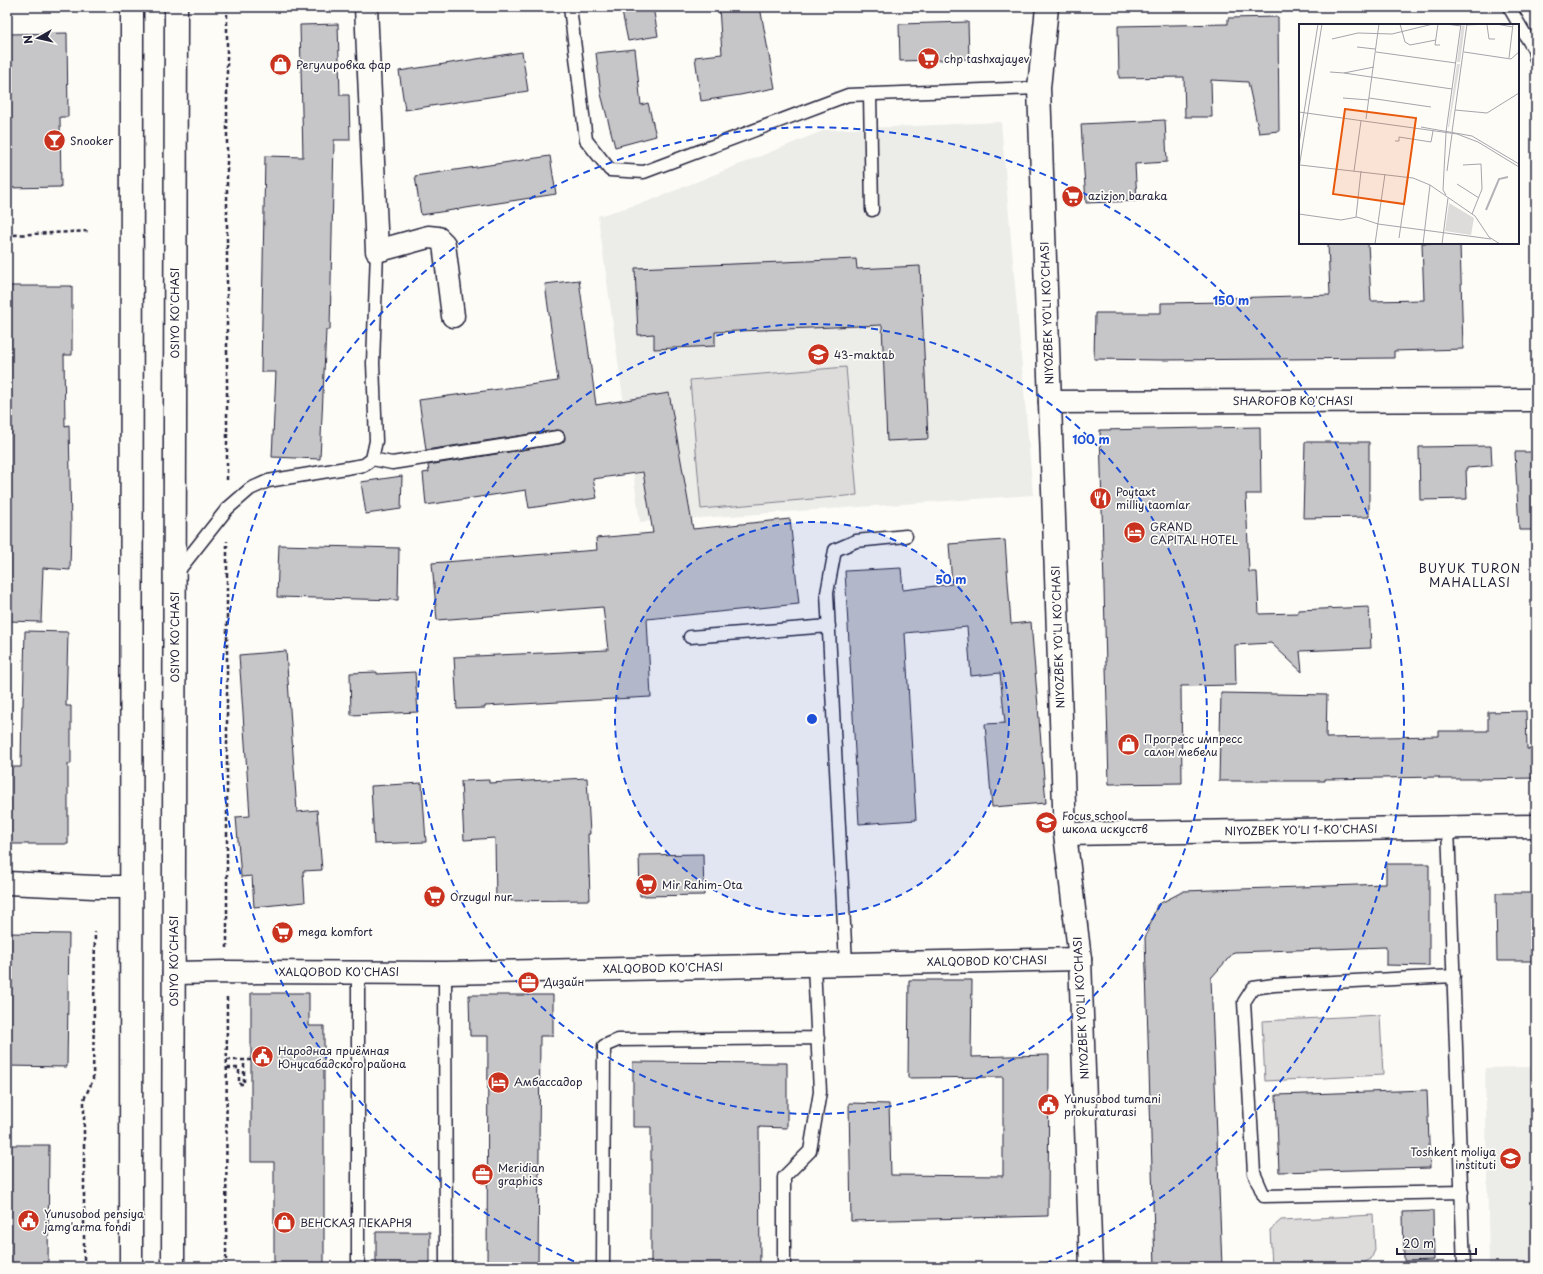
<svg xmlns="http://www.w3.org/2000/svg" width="1543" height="1274" font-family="'Playpen Sans',sans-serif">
	<rect width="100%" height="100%" fill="#fdfcf7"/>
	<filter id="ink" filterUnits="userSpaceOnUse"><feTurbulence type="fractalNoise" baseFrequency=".025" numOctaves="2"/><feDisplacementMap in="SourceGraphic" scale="8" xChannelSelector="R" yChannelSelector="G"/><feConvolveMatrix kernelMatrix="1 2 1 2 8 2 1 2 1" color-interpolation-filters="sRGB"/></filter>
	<g filter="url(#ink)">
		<path fill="#ecece9" d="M1001 122 1033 495 640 522 598 216 649 201 825 130Z
			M1536 1067V1267H1489L1485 1068Z"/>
		<path fill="#dddcdb" stroke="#807f8b" d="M846 367 857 495 701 509 690 380Z
			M1380 1015 1383 1075 1265 1081 1262 1021Z
			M1373 1215 1375 1250 1371 1259 1357 1266 1272 1267 1270 1230 1281 1220Z"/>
		<path fill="#c6c6c8" stroke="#22223b" d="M621 7H653L658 36 628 41Z
			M719 7H760L775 88 740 95 701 101 695 57 722 54Z
			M1278 17 1279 131 1259 133 1248 82 1211 80 1212 117H1185L1184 77 1119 78 1118 26 1228 24V18Z
			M968 22 969 59 900 61 899 24Z
			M338 24 340 95H349L350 140H334L330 330H326L320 459 272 457 276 372H261L265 156 303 157 300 25Z
			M67 33 68 117H60L61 187 7 188V34Z
			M635 49 641 105 648 103 656 136 615 147 601 94 596 53Z
			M522 52 528 91 405 110 399 71Z
			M1165 120 1167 162 1135 164 1137 201 1086 203 1081 124Z
			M550 156 556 194 421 215 415 176Z
			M1328 243H1368L1371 301 1424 300 1422 243H1460L1463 349 1394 351V358L1161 360 1094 359 1095 313H1161V303L1227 302V298L1330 295Z
			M856 259 857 269 920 266 928 439 887 441 882 325 715 332V346L654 349V334L638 335 635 268Z
			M579 280 596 405 669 393 693 529 790 519 799 604 647 619 651 697 485 706V708L457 709 454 657 608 650 603 607 437 620 432 563 597 550 596 538 653 533 643 472 593 479 597 498 529 508 526 490 426 505 423 473 429 472 428 465 559 444 565 440 564 433 557 430 426 450 419 400 558 381 545 284Z
			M7 286H72V355H64L65 426 69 425 71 526 70 570 43 568 41 622 7 621Z
			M1260 427 1261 494H1246L1249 572H1257L1259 614 1298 613V610L1369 607 1371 648 1300 651 1302 672 1271 643 1235 645 1236 685 1181 686 1182 783 1109 784 1100 430Z
			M1305 442H1369V517L1303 518Z
			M1491 446 1492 466 1466 468 1467 499 1420 500 1419 447Z
			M1515 452H1536V530H1519Z
			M402 476 401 509 366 514 361 482Z
			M1005 540 1011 624 1031 622 1046 803 992 807 985 724 1005 723 1000 673 971 676 967 627 905 633 916 820 859 824 845 571 901 568 903 590 952 584 949 544Z
			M279 545 399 548 398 600 277 597Z
			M25 631 68 632 66 706H71V764H68V844H7V767H21L22 706H23Z
			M286 651 297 812 317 810 322 870 303 871 305 902 254 907 252 876 241 877 236 817 250 816 239 655Z
			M377 672V674L415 672 418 712 351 715 350 673Z
			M1221 693 1327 695 1326 738 1439 736V731H1488V712L1526 711 1527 749 1536 750V778L1476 779H1439V777L1325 779V781H1219Z
			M587 778 590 834H588L590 900 496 901 495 838 464 840 461 781 489 780V783Z
			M422 783 426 842 374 844 371 786Z
			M703 854 704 895 640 896 639 855Z
			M1386 864H1429V966L1386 965V947L1234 952 1211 978 1222 1267H1155L1145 938 1157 905 1184 891 1386 884Z
			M1496 893H1536V961H1497Z
			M7 933 69 934 67 1067 7 1066Z
			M909 980H972L971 1057 1049 1055 1048 1216 851 1221 849 1103 889 1104 891 1175 1003 1176V1077L908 1078Z
			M251 993H309V1026H324V1267H274V1162H251Z
			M469 995H553V1036H540L538 1267H487L488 1036H470Z
			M633 1062 787 1063V1128L759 1127 760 1267H651V1127H633Z
			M1427 1090 1430 1168 1279 1172 1276 1095Z
			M7 1145H49L48 1267H7Z
			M1433 1211 1434 1260 1404 1261 1403 1212Z
			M376 1232H430V1267H376Z"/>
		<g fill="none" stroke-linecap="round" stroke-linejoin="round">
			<defs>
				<path id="lane" d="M570 7 586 140 610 170 644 172 848 95 1039 88
					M1509 7 1534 50 1536 59
					M870 94 872 210
					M372 459 392 463 558 437
					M175 575 227 509 250 489 268 481 364 465 372 459 376 441 373 363 377 251
					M690 637 829 626
					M1448 827 1464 1267
					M846 964 827 593 835 550 856 541 906 536
					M358 973V1267
					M445 973 446 1267
					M1454 976 1274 985 1253 988 1244 1002 1254 1173 1264 1196 1462 1192
					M603 1267 604 1046 618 1040 818 1038
					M784 1267V1177L810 1151 820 1092 814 965"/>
				<path id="street" d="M366 7 377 251 428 237 438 238 444 244 453 316
					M1050 402 1536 400
					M1065 834 1536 826
					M7 883 94 887H131
					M174 973 227 972 445 973 1080 959"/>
				<path id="secondary" d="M1047 7 1039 88 1065 834 1080 959 1091 1267
					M131 1267 132 7
					M173 1267 176 7"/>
			</defs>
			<use href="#lane" stroke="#22223b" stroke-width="15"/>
			<use href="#street" stroke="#22223b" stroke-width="25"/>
			<use href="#secondary" stroke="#22223b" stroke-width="25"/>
			<path stroke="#22223b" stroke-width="2.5" stroke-dasharray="4 3" stroke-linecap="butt" d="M227 7V482
				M7 233 13 235 90 231
				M227 948V541
				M227 1060H251
				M227 1068H239V1084H244V1060
				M84 1267V1099L93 1080 95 932
				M226 1267 227 995"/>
			<use href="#lane" stroke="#fdfcf7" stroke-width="12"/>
			<use href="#street" stroke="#fdfcf7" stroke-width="22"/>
			<use href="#secondary" stroke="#fdfcf7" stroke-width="22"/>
		</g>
	</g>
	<circle cx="812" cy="719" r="197" fill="#1d4ed8" fill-opacity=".12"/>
	<g fill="none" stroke="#1d4ed8" stroke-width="2" stroke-dasharray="7 5">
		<circle cx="812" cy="719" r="197"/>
		<circle cx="812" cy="719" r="395"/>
		<path d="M585 1266A592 592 0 1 1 1039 1266"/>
	</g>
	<defs>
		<symbol id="supermarket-disc" viewBox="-11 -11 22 22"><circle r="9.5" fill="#c8321e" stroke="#fdfcf7"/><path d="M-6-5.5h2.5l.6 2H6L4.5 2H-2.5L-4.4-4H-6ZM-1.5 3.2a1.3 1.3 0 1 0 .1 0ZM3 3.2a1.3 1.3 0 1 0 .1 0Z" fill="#fff"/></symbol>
		<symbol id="shop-disc" viewBox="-11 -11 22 22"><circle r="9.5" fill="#c8321e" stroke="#fdfcf7"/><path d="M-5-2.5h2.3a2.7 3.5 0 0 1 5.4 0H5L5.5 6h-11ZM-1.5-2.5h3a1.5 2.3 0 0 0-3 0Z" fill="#fff"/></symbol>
		<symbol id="bar-disc" viewBox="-11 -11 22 22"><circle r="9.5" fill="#c8321e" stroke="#fdfcf7"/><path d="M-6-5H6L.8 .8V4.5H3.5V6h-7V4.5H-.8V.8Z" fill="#fff"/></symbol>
		<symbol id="school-disc" viewBox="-11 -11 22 22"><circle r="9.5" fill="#c8321e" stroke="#fdfcf7"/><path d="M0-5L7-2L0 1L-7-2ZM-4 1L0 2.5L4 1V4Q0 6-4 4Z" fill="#fff"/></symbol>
		<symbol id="restaurant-disc" viewBox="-11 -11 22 22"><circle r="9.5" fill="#c8321e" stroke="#fdfcf7"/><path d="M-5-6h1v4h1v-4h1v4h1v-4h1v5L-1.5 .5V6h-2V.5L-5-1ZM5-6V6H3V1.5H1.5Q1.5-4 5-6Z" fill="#fff"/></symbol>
		<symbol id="hotel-disc" viewBox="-11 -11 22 22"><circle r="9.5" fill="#c8321e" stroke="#fdfcf7"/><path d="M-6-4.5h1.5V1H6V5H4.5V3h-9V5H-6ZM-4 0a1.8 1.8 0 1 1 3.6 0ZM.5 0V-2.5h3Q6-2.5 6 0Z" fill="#fff"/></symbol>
		<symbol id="office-disc" viewBox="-11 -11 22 22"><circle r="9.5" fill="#c8321e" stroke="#fdfcf7"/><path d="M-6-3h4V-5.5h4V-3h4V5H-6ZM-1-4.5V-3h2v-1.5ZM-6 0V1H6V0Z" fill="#fff"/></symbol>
		<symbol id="civic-disc" viewBox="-11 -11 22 22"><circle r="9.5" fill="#c8321e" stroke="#fdfcf7"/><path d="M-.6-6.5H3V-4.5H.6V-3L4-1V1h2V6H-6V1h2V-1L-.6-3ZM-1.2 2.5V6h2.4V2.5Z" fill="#fff"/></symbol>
		<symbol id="university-disc" viewBox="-11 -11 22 22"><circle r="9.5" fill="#c8321e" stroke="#fdfcf7"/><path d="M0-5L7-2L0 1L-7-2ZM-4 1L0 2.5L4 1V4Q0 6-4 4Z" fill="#fff"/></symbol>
	</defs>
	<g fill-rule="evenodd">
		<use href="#supermarket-disc" x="916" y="46" width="25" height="25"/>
		<use href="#shop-disc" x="268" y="52" width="25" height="25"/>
		<use href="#bar-disc" x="42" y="128" width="25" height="25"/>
		<use href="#supermarket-disc" x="1060" y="184" width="25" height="25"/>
		<use href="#school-disc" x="806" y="342" width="25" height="25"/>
		<use href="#restaurant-disc" x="1088" y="486" width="25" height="25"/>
		<use href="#hotel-disc" x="1122" y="520" width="25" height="25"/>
		<use href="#shop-disc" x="1116" y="732" width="25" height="25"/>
		<use href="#school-disc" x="1034" y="810" width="25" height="25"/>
		<use href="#supermarket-disc" x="634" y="872" width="25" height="25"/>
		<use href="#supermarket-disc" x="422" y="884" width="25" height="25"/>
		<use href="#supermarket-disc" x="270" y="920" width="25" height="25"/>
		<use href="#office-disc" x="516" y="970" width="25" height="25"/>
		<use href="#civic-disc" x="250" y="1044" width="25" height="25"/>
		<use href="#hotel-disc" x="486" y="1070" width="25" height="25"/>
		<use href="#civic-disc" x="1036" y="1092" width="25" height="25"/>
		<use href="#university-disc" x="1498" y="1146" width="25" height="25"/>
		<use href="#office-disc" x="470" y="1162" width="25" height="25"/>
		<use href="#civic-disc" x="16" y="1208" width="25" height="25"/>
		<use href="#shop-disc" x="272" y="1210" width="25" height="25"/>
	</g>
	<g text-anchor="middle" stroke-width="3.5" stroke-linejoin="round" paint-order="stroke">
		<g font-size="11" fill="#22223b" stroke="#fdfcf7" text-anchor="start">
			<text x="944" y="63">chp tashxajayev</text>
			<text x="296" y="69">Регулировка фар</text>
			<text x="70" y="145">Snooker</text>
			<text x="1088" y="200">azizjon baraka</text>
			<text x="834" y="359">43-maktab</text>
			<text x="1116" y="496">Poytaxt<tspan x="1116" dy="13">milliy taomlar</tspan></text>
			<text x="1150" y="531">GRAND<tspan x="1150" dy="13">CAPITAL HOTEL</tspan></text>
			<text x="1144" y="743">Прогресс импресс<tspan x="1144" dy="13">салон мебели</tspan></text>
			<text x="1062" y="820">Focus school<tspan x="1062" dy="13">школа искусств</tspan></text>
			<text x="662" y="889">Mir Rahim-Ota</text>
			<text x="450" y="901">Orzugul nur</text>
			<text x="298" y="936">mega komfort</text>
			<text x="544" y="986">Дизайн</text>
			<text x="278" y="1055">Народная приёмная<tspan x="278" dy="13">Юнусабадского района</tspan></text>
			<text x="514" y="1086">Амбассадор</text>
			<text x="1064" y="1103">Yunusobod tumani<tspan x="1064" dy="13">prokuraturasi</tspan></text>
			<text x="1496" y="1156" text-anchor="end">Toshkent moliya<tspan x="1496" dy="13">instituti</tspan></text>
			<text x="498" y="1172">Meridian<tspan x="498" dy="13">graphics</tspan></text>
			<text x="44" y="1218">Yunusobod pensiya<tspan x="44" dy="13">jamg'arma fondi</tspan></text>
			<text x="300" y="1227">ВЕНСКАЯ ПЕКАРНЯ</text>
		</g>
		<g font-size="11" fill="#22223b" stroke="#fdfcf7">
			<text transform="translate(175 313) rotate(-90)" y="4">OSIYO KO'CHASI</text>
			<text transform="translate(1047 313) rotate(-92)" y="4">NIYOZBEK YO'LI KO'CHASI</text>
			<text x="1293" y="405">SHAROFOB KO'CHASI</text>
			<text transform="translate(175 637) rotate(-90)" y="4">OSIYO KO'CHASI</text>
			<text transform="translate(1058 637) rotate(-92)" y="4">NIYOZBEK YO'LI KO'CHASI</text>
			<text transform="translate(1301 830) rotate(-1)" y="4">NIYOZBEK YO'LI 1-KO'CHASI</text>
			<text transform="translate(174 961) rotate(-90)" y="4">OSIYO KO'CHASI</text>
			<text transform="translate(987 961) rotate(-1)" y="4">XALQOBOD KO'CHASI</text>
			<text transform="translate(663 968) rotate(-1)" y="4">XALQOBOD KO'CHASI</text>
			<text x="339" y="976">XALQOBOD KO'CHASI</text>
			<text transform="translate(1081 1008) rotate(-93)" y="4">NIYOZBEK YO'LI KO'CHASI</text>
		</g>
		<g font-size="12" letter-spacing="1" fill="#22223b" stroke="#fdfcf7">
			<text x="1470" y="573">BUYUK TURON<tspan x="1470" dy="14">MAHALLASI</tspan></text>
		</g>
	</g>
	<g transform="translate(1299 24)">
		<rect width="220" height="220" fill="#fdfcf7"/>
		<path d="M163 0H166L161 38H158ZM158 40H161L150 103H149ZM150 179 175 194 172 211 146 207Z" fill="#dddcdb"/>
		<path fill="none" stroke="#b2b2b7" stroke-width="2" d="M187 186 200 155 209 153"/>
		<path fill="none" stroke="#a5a5ac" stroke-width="1" d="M101 0 106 18 111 21 137 16M139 0 136 21H141M147 0 162 2M197 0 214 3M167 1 190 0M188 1 190 15H196M33 15 59 9 93 10 134 0M58 23 76 25M77 28 157 39M165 28 212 35 220 28M210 34 214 0M31 48 45 49 75 43M45 49 153 65M44 74 70 76M70 74 132 83M156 86 188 89 220 69M0 88 158 110 179 118 220 143M67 95 80 0M122 103 173 112 220 140M147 108 162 0M153 108 168 0M96 117H100V113L132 118 134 107M0 120 19 0M1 141 114 154 131 161 176 192 190 213 201 220M164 141 182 140 183 165 173 190M0 144 23 0M55 147 62 97M148 147 153 110M158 160 180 174M147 171 144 166 147 109M0 190 42 196 58 193 79 200 192 215M57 193 62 147M100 214 109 152M76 220 86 150M124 220 131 161M143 220 149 174"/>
		<path fill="#e8590c" fill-opacity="0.15" stroke="#e8590c" stroke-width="2" d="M46 85 117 94 105 180 34 170Z"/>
		<rect width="220" height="220" fill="none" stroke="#22223b" stroke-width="2"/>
	</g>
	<circle cx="812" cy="719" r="6" fill="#1d4ed8" stroke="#fdfcf7" stroke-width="2"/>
	<g font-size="12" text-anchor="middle" font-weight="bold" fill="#1d4ed8" stroke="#fdfcf7" stroke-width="3.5" stroke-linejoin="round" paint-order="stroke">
		<text x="1231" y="305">150 m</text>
		<text x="1091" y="444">100 m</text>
		<text x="951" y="584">50 m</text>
	</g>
	<rect width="1543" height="1274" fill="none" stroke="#fdfcf7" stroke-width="24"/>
	<rect x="12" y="12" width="1519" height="1250" fill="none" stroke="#22223b" stroke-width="1.5" filter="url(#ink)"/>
	<g transform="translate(38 38) rotate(262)" stroke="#fdfcf7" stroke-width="3" paint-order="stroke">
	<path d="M0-3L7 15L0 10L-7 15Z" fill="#22223b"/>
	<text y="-6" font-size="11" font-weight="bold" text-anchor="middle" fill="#22223b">N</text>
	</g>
	<path d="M1397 1248v6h79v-6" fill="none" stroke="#22223b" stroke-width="2"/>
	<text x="1403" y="1248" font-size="12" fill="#22223b" stroke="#fdfcf7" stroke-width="3" paint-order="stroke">20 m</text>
</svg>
